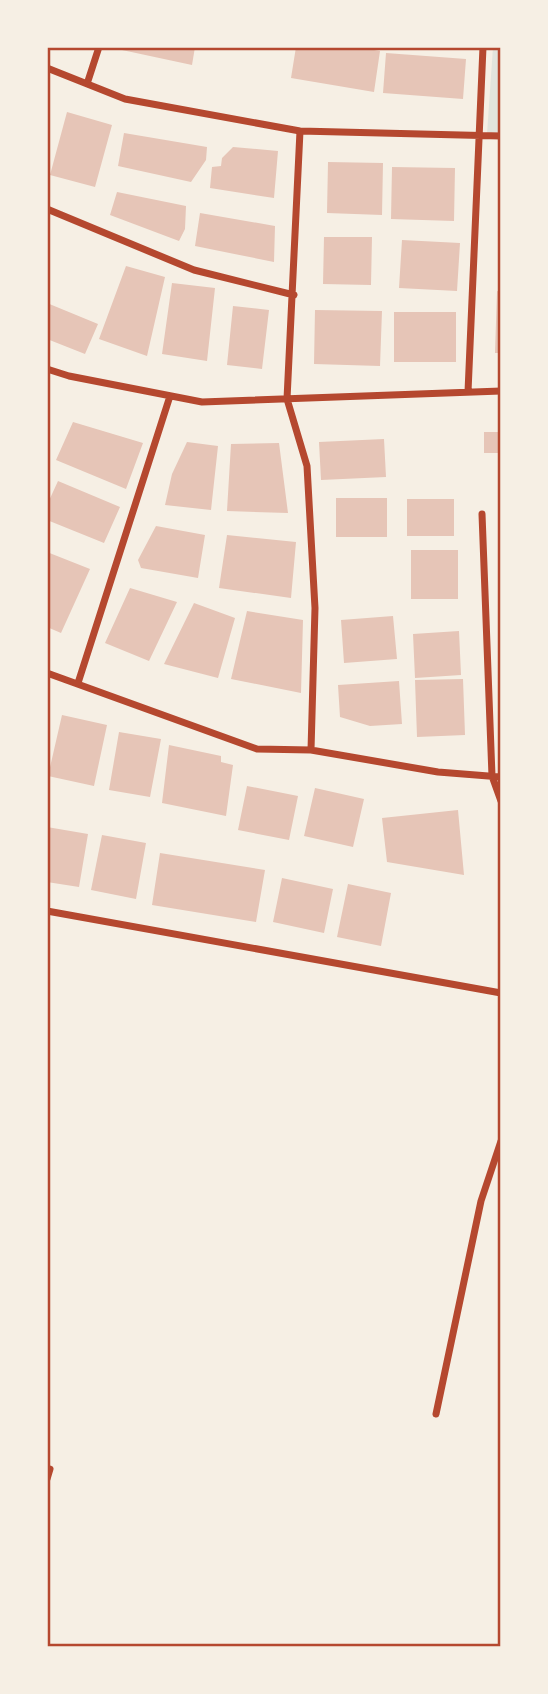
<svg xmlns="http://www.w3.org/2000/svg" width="548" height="1694" font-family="Raleway,sans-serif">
	<rect width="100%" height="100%" fill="#f6efe4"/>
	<path fill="#e2e4dc" d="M493 47H501V135L487 134Z"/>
	<path fill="#e6c5b7" d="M123 47H195L192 65 122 50Z
		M296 47H357L380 51 374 92 291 78Z
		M386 53 466 59 463 99 383 93Z
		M67 112 112 125 95 187 50 175Z
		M124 133 207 147 206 160 191 182 118 166Z
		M233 147 278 151 274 198 210 188 212 167 221 166 222 158Z
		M328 162 383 163 382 215 327 213Z
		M392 167 455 168 454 221 391 219Z
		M117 192 186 206 185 229 179 241 110 215Z
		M200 213 275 226 274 262 195 246Z
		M324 237H372L371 285 323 284Z
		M402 240 460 243 457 291 399 288Z
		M126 266 165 277 147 356 99 339Z
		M172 283 215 288 207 361 162 354Z
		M497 291 501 292V353H495Z
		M47 303 98 324 85 354 47 339Z
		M233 306 269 310 262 369 227 365Z
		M315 310 382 311 380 366 314 364Z
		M394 312H456V362H394Z
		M73 422 143 443 126 489 56 460Z
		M484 432H501V453H484Z
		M384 439 386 477 321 480 319 442Z
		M187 442 218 446 211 510 165 505 172 474Z
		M279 443 288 513 227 511 231 444Z
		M58 481 120 507 104 543 47 520V505Z
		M336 498H387V537H336Z
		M407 499H454V536H407Z
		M156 526 205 535 198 578 141 568 138 560Z
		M227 535 296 542 291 598 219 588Z
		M411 550H458V599H411Z
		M47 552 90 569 61 633 47 627Z
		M130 588 177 602 149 661 105 643Z
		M194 603 235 618 218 678 164 664Z
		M247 611 303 620 301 693 231 679Z
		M393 616 397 659 344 663 341 620Z
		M459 631 461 675 415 678 413 634Z
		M463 679 465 735 417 737 415 680Z
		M399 681 402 724 370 726 340 717 338 685Z
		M62 715 107 725 94 786 48 776Z
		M119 732 161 739 150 797 109 790Z
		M169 745 221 756V762L233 765 226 816 162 803Z
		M247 786 298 796 289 840 238 830Z
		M315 788 364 799 353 847 304 836Z
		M458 810 464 875 387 862 382 818Z
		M47 827 88 834 79 887 47 882Z
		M102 835 146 843 136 899 91 890Z
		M160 853 265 870 256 922 152 905Z
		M282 878 333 889 324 933 273 922Z
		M348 884 391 893 381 946 337 937Z"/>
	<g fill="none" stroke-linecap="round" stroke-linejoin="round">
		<path stroke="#b5482f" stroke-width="7" d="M47 68 125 99 300 131 501 136
			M87 84 99 47
			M300 131 287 399 307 466 315 608 311 750
			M47 209 194 270 294 295
			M47 369 69 376 202 402 501 391
			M468 392 483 47
			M482 514 492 776 501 801
			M47 673 257 749 311 750 438 772 501 777
			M78 683 170 396
			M47 911 501 993
			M436 1414 481 1201 501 1141
			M47 1479 50 1469"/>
	</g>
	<rect width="548" height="1694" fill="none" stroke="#f6efe4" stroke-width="98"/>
	<rect x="49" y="49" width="450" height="1596" fill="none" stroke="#b5482f" stroke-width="2.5"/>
</svg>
